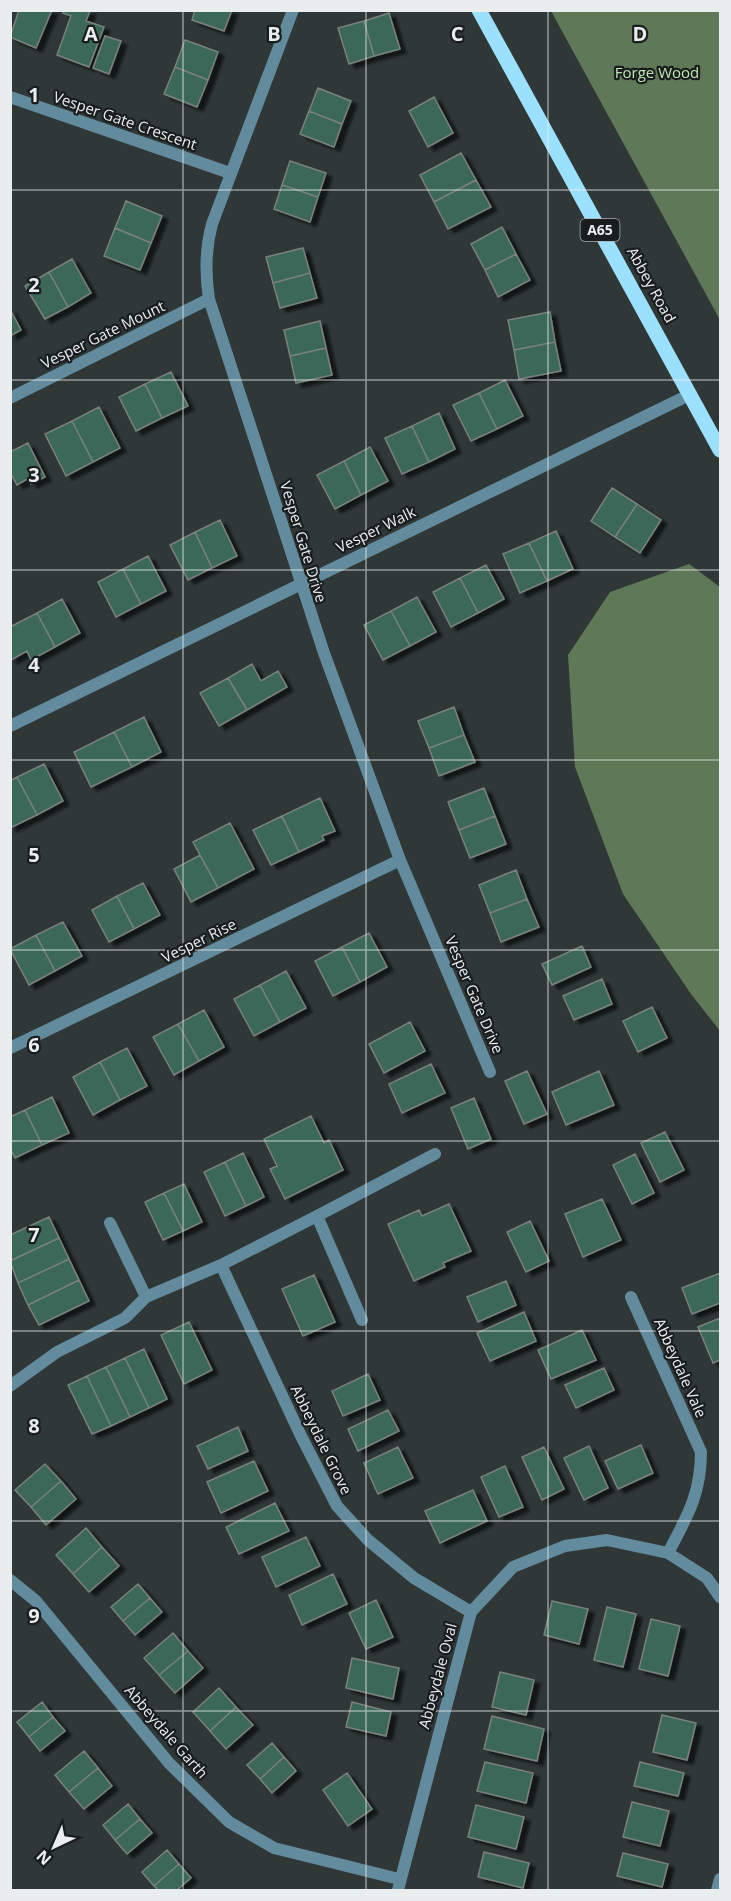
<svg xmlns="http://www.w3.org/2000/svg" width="731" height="1901" font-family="'Open Sans',sans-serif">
	<defs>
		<filter id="shadow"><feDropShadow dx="6" dy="4" stdDeviation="1.5" flood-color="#0009"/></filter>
	</defs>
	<rect width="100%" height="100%" fill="#303737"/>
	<path fill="#5e7858" d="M551 11H720V320Z
		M689 564 720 587V1031L691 994 623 894 575 767 568 655 610 592Z"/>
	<path fill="#3b6858" stroke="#7a817e" stroke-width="1.5" filter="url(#shadow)" d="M19 10H52L36 48 10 37Z
		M64 10 90 11 86 21 104 27 89 67 57 55 71 16 63 13Z
		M195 10H232L224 31 192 20Z
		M389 13 400 49 374 56 364 21Z
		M364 21 374 56 349 64 338 28Z
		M105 36 121 41 109 74 93 68Z
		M185 40 218 52 208 80 175 67Z
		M175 67 208 80 197 107 164 94Z
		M318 88 351 101 342 124 309 111Z
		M434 97 453 133 428 147 409 111Z
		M309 111 342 124 334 147 300 134Z
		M461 153 476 180 434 202 420 175Z
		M290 161 326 173 318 197 282 185Z
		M476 180 491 207 448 229 434 202Z
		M282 185 318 197 310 222 274 209Z
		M126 201 162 216 151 243 115 228Z
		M502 227 516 254 485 270 471 244Z
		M115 228 151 243 140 270 104 256Z
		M303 248 310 273 273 283 266 257Z
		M516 254 530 280 498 297 485 270Z
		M72 259 91 293 68 307 49 272Z
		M49 272 68 307 45 319 25 286Z
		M310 273 317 298 280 308 273 283Z
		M10 309 21 330 10 336Z
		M550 312 555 342 514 350 508 320Z
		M320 321 326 348 290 356 284 330Z
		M555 342 561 371 519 379 514 350Z
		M326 348 332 375 296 383 290 356Z
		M171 372 188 406 162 418 145 384Z
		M505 380 523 416 497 429 479 393Z
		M145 384 162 418 136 431 119 397Z
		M479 393 497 429 471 441 453 405Z
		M99 407 120 448 93 462 72 421Z
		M439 413 455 449 429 462 412 426Z
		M72 421 93 462 66 476 45 434Z
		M412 426 429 462 402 474 385 438Z
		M28 443 45 477 31 484 29 478 17 485 10 472V452Z
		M370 447 388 481 361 495 344 461Z
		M344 461 361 495 335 509 317 475Z
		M612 488 637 504 615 537 591 521Z
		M637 504 661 520 640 553 615 537Z
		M220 520 237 556 212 568 195 532Z
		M556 531 573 569 547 581 529 543Z
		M195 532 212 568 188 580 170 545Z
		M529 543 547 581 520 593 503 554Z
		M148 556 166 591 141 604 123 569Z
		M486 565 504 599 478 613 460 578Z
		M123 569 141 604 116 617 98 582Z
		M460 578 478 613 451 627 433 592Z
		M417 597 436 632 410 646 391 611Z
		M62 599 80 633 55 647 37 613Z
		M391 611 410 646 383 660 364 625Z
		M37 613 55 647 31 660 27 651 11 660 10 627Z
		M252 664 261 681 278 671 287 687 247 710 228 678Z
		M228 678 247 710 219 726 200 693Z
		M454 707 464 735 429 748 418 721Z
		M144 717 161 752 132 767 114 732Z
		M114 732 132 767 91 787 74 752Z
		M464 735 475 762 439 776 429 748Z
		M44 764 63 801 37 815 17 777Z
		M17 777 37 815 10 828V781Z
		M484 788 495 816 459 830 448 802Z
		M320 798 335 831 322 836 324 840 299 852 282 816Z
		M282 816 299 852 271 865 253 830Z
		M495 816 506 844 470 858 459 830Z
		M230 823 254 869 218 888 193 842Z
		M200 855 218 888 191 902 174 869Z
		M516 870 527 899 490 913 479 885Z
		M143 883 160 915 134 929 117 896Z
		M117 896 134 929 109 942 92 910Z
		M527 899 539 927 501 942 490 913Z
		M63 922 82 956 55 971 36 935Z
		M369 933 387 967 360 982 342 947Z
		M36 935 55 971 29 985 10 949Z
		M582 946 591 967 552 985 542 964Z
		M342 947 360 982 333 996 315 961Z
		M286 971 306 1008 280 1022 260 985Z
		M602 979 612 1004 574 1020 563 996Z
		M260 985 280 1022 254 1036 234 999Z
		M652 1007 667 1038 638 1052 623 1021Z
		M204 1010 224 1047 199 1061 178 1024Z
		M410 1022 425 1051 384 1073 369 1044Z
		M178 1024 199 1061 174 1075 153 1037Z
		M127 1048 147 1086 120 1100 100 1062Z
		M100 1062 120 1100 93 1115 73 1077Z
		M431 1064 445 1093 402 1113 389 1084Z
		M527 1071 547 1114 524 1124 505 1081Z
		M599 1071 614 1105 566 1125 552 1092Z
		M52 1097 69 1133 42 1145 25 1110Z
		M474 1098 491 1139 468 1149 451 1108Z
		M25 1110 42 1145 15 1158 10 1148V1117Z
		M311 1116 324 1143 329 1140 343 1170 285 1199 270 1169 277 1166 264 1139Z
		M665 1132 684 1170 660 1182 641 1143Z
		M243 1153 264 1197 246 1206 225 1162Z
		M635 1154 654 1193 632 1204 613 1165Z
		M225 1162 246 1206 225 1216 204 1172Z
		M184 1184 202 1222 183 1231 164 1193Z
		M164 1193 183 1231 163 1240 145 1202Z
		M602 1199 621 1240 583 1257 565 1214Z
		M449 1204 471 1251 443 1263 445 1267 414 1281 388 1224 419 1210 422 1216Z
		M49 1217 59 1238 10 1261V1235Z
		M530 1221 549 1261 526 1272 507 1232Z
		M59 1238 69 1259 18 1283 10 1261Z
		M69 1259 79 1280 28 1305 18 1283Z
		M720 1273V1303L692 1314 682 1288Z
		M314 1275 335 1322 303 1336 282 1289Z
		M79 1280 89 1301 39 1325 28 1305Z
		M506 1281 516 1305 478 1322 467 1297Z
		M524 1312 536 1341 490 1361 477 1333Z
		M720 1318V1360L713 1363 698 1327Z
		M189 1322 212 1370 184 1384 161 1335Z
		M582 1330 596 1360 551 1379 538 1350Z
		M144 1349 167 1399 149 1408 125 1358Z
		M125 1358 149 1408 130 1417 106 1367Z
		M106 1367 130 1417 111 1426 87 1376Z
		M604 1368 614 1390 576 1408 565 1385Z
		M368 1374 380 1400 343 1416 332 1391Z
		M87 1376 111 1426 92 1434 68 1385Z
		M388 1410 399 1431 358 1451 348 1429Z
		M238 1427 248 1451 208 1469 197 1446Z
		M641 1445 653 1473 618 1489 605 1461Z
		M589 1446 608 1488 584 1500 564 1458Z
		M398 1447 413 1478 378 1494 364 1463Z
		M544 1447 564 1489 542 1500 522 1457Z
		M254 1461 268 1491 221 1513 207 1482Z
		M45 1464 61 1481 31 1507 15 1490Z
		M505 1466 523 1507 499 1517 481 1477Z
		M61 1481 76 1499 46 1525 31 1507Z
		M473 1490 487 1521 440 1543 425 1511Z
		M275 1503 289 1531 239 1554 226 1527Z
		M86 1528 102 1547 73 1574 56 1555Z
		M306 1537 320 1566 276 1587 262 1557Z
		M102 1547 119 1566 89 1592 73 1574Z
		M333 1574 347 1604 302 1625 289 1595Z
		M138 1584 150 1598 123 1621 111 1607Z
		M150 1598 162 1612 135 1635 123 1621Z
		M376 1600 393 1637 366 1649 349 1613Z
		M552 1601 588 1609 579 1644 544 1635Z
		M607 1607 636 1614 623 1667 594 1660Z
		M651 1619 680 1626 668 1676 639 1669Z
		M173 1633 188 1651 159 1675 144 1658Z
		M188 1651 203 1668 175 1693 159 1675Z
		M352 1658 399 1668 393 1699 346 1688Z
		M500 1672 534 1680 526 1715 492 1707Z
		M219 1688 236 1707 210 1731 193 1712Z
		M42 1702 53 1717 29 1737 17 1722Z
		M352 1702 391 1712 386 1736 346 1727Z
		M236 1707 253 1725 226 1749 210 1731Z
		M662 1715 696 1723 687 1760 653 1752Z
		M492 1716 544 1729 537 1761 484 1749Z
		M53 1717 65 1731 40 1751 29 1737Z
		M272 1743 284 1757 260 1779 247 1765Z
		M84 1751 98 1768 69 1792 55 1775Z
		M284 1757 296 1771 272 1793 260 1779Z
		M485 1762 533 1773 526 1803 477 1791Z
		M640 1762 684 1773 678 1796 634 1786Z
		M98 1768 112 1786 84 1809 69 1792Z
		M347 1773 372 1809 348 1826 323 1790Z
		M632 1802 669 1811 660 1846 623 1837Z
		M128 1804 140 1819 115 1840 103 1825Z
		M476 1805 524 1817 516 1849 468 1837Z
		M140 1819 152 1833 127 1854 115 1840Z
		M167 1850 179 1864 154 1886 142 1872Z
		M484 1852 529 1863 523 1888 478 1877Z
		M623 1853 668 1864 662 1887 617 1876Z
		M179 1864 191 1878 177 1890H158L154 1886Z"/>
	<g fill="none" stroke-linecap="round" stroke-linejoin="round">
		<path stroke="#628c9d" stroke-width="12" d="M362 1320 317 1216 435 1154
			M10 1386 57 1352 125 1318 146 1297 110 1223"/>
		<path stroke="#628c9d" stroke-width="12" d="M293 10 212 224C205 250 205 273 209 299L324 653 400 860 490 1072
			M10 97 230 173
			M10 398 209 299
			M10 726 691 394
			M10 1048 400 860
			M221 1265 317 1216
			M146 1297 221 1265 301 1436 337 1506 368 1540 414 1578 471 1612
			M631 1297 701 1452C701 1494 687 1517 668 1553
			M10 1580 36 1601 169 1763 229 1822 274 1848 399 1879
			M398 1890 471 1612 513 1567 565 1546 607 1540 668 1553 707 1578 720 1597
			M717 1890 720 1879"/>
		<path stroke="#9be0fd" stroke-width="15" d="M479 10 720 450"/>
	</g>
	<path fill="none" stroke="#e9eded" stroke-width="1.5" stroke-opacity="0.55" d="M183 10V1890M366 10V1890M548 10V1890M10 190H720M10 380H720M10 570H720M10 760H720M10 950H720M10 1141H720M10 1331H720M10 1521H720M10 1711H720"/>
	<g text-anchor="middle" stroke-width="4.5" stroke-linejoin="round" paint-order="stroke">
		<rect fill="#1a1d1d" stroke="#abafaf" stroke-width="1.5" x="580.5" y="219" width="39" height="22" rx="4.5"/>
		<g font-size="14" font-weight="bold" fill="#e9eded">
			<text x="600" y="235">A65</text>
		</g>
		<g font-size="15" fill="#bde9b3" stroke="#1a1d1d">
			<text x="657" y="78">Forge Wood</text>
		</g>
		<g font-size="15" fill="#e9eded" stroke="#1a1d1d">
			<text transform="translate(125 121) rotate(19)" y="5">Vesper Gate Crescent</text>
			<text transform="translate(651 285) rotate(61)" y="5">Abbey Road</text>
			<text transform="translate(103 335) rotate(-26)" y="5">Vesper Gate Mount</text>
			<text transform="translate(376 530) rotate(-26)" y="5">Vesper Walk</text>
			<text transform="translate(303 542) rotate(73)" y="5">Vesper Gate Drive</text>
			<text transform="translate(199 941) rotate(-26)" y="5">Vesper Rise</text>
			<text transform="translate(474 995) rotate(67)" y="5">Vesper Gate Drive</text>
			<text transform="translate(680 1368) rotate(66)" y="5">Abbeydale Vale</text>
			<text transform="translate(321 1440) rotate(64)" y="5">Abbeydale Grove</text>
			<text transform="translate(438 1676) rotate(-75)" y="5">Abbeydale Oval</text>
			<text transform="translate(166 1732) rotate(49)" y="5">Abbeydale Garth</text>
		</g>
	</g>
	<g font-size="20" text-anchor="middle" font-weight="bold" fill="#e9eded" stroke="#1a1d1d" stroke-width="4.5" stroke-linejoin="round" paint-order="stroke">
		<text x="91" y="41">A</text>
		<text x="274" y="41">B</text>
		<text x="457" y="41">C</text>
		<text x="640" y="41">D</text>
		<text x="34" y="102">1</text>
		<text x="34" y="292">2</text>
		<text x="34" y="482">3</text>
		<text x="34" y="672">4</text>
		<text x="34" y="862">5</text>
		<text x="34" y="1052">6</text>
		<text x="34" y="1242">7</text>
		<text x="34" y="1433">8</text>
		<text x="34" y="1623">9</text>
	</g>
	<rect width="731" height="1901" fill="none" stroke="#e9eded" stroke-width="24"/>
	<g transform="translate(54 1847) rotate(224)" stroke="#1a1d1d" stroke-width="4.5" paint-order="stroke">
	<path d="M0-4.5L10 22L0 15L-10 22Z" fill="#e9eded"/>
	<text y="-9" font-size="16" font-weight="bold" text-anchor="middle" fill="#e9eded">N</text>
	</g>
</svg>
